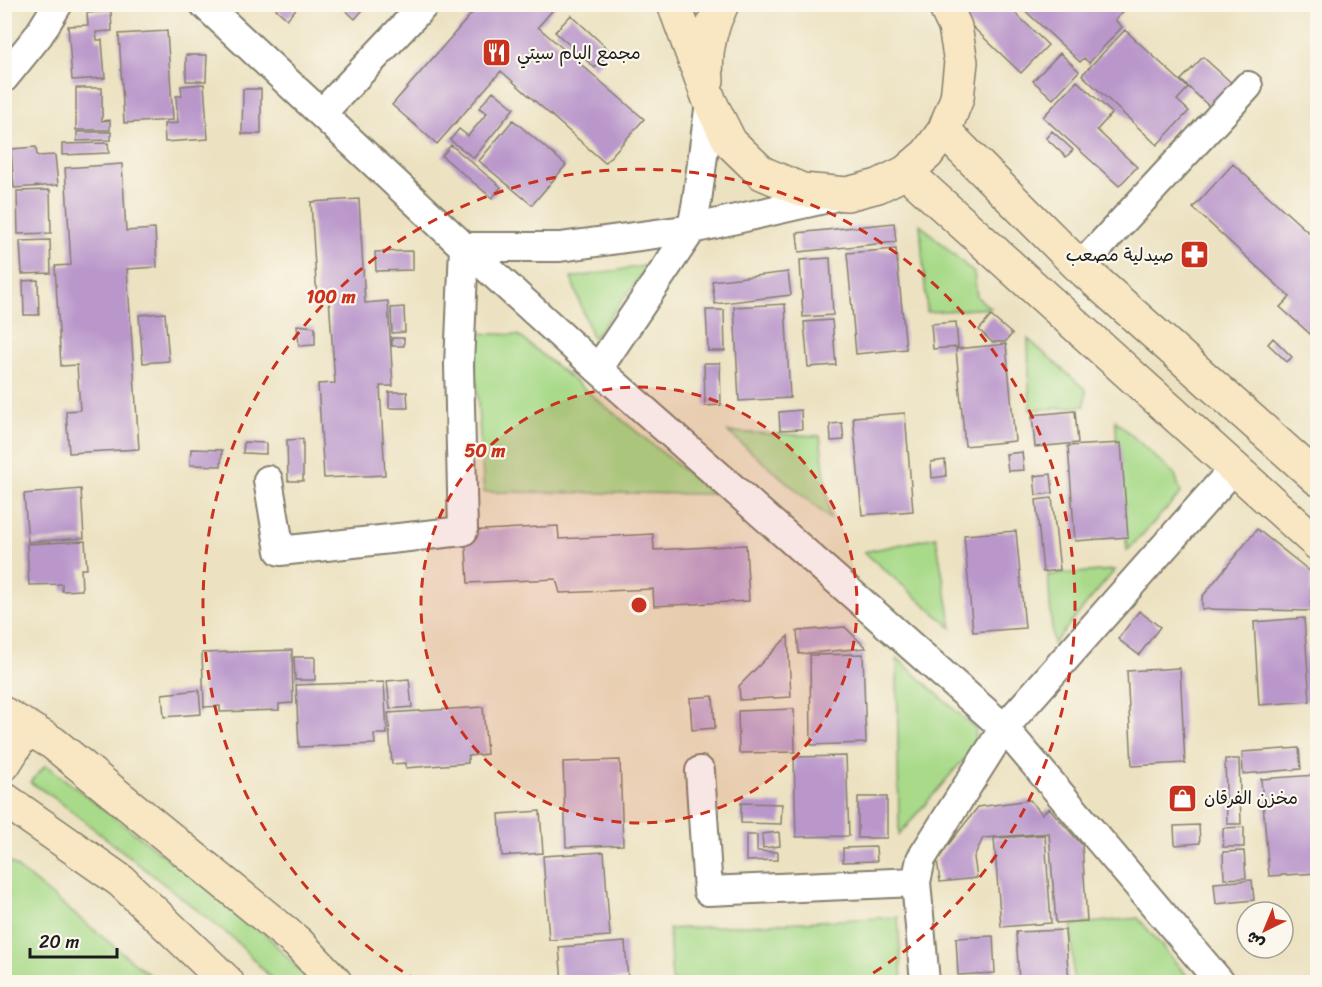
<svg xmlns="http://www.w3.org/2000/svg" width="1322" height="987" font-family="Sriracha,'Playpen Sans Arabic',sans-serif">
	<rect width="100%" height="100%" fill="#fbf7ec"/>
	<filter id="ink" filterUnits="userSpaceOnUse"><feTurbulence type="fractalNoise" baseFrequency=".0167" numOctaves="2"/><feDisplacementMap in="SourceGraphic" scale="12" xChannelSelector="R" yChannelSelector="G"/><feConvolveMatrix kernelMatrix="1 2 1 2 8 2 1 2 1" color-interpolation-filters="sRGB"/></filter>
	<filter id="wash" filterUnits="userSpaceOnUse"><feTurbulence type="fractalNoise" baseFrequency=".008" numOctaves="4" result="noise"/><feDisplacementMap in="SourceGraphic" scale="24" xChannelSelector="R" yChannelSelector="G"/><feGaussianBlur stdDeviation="1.35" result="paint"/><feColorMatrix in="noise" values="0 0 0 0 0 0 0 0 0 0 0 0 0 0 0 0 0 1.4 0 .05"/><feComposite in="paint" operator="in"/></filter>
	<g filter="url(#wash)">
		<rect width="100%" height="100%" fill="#ece2c1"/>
		<path fill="#a8da89" stroke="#627b52" stroke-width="1.5" d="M920 224 974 273 977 297 991 308 927 312Z
			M649 265 593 339 571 278Z
			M473 333 518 335 713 494 484 492Z
			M1028 339 1086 390 1085 406 1030 410Z
			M1115 420 1175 475 1181 493 1127 551Z
			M728 432 820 436 830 519Z
			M936 537 952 628 864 552Z
			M1115 570 1053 644 1048 575Z
			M897 658 976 729 974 747 899 835Z
			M46 765 265 933 310 982H275L235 940 56 799 30 782Z
			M5 859 14 865 158 982H5Z
			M898 917 902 982H672L669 929Z
			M1138 918 1187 976 1182 982H1073L1072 925Z"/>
		<g id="blocks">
			<path fill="#ba97cb" d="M280 4H291L296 9 287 19 276 9Z
				M339 4H368L355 19Z
				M480 4H558L538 27 644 119 605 163 501 71 437 144 392 105Z
				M968 4H1010L1008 6 1048 45 1021 73 959 14Z
				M1018 4H1130L1115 20 1122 27 1089 63 1084 58 1080 62Z
				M111 11 112 31 96 32 97 40H102L105 78 72 80 68 26 88 25 87 13Z
				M571 15 610 51 595 68 555 32Z
				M1125 30 1188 88 1177 100 1189 111 1157 145 1082 75Z
				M167 31 173 120 124 123 119 34Z
				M1060 53 1079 71 1053 99 1033 81Z
				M186 55H207L206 81H186Z
				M1203 57 1235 86 1213 110 1181 80Z
				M1077 81 1112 113 1097 130 1137 167 1119 186 1043 117Z
				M204 84 208 139 165 142 164 124 178 123 176 96H182L181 86Z
				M76 88H102V121L110 120V130H76Z
				M243 89H261V134H242Z
				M493 91 514 108 474 158 450 140 459 129 468 136 487 113 479 108Z
				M513 120 566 165 532 205 479 161Z
				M1052 131 1073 150 1066 157 1046 138Z
				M77 132H111V140L77 141Z
				M108 143 109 153 62 155V144Z
				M451 145 501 187 492 198 442 156Z
				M36 147 37 156 55 155 58 185 14 188 11 149Z
				M122 164 126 231 155 229 157 267 127 269 139 449 69 453 66 411 80 410 77 365 61 366 55 266 71 265 65 168Z
				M1233 164 1318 241V341L1280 307 1290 297 1193 208Z
				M50 190 51 233 18 234 17 191Z
				M359 199 365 303 388 301 393 386H380L385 475 324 478 318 384 335 383 329 298 317 299 311 202Z
				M894 223 896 242 799 252 797 233Z
				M50 240 51 273 22 274 20 241Z
				M896 249 906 349 856 354 847 253Z
				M413 251V270L376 271 375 252Z
				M830 258 833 315 803 317 800 260Z
				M788 272 791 295 715 304 712 281Z
				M38 280 39 315H24L23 281Z
				M785 304 790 398 739 401 734 307Z
				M404 307 405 332 392 333 391 308Z
				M706 310H724L725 351H708Z
				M165 313 169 361 143 363 139 315Z
				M991 316 1012 334 1005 342H992L979 330Z
				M832 320 836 365 808 367 804 322Z
				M956 322 958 347 933 349 931 324Z
				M297 325 315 327V345L299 346Z
				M392 338H404V346H392Z
				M1273 338 1292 357 1287 362 1268 344Z
				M1006 344 1015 441 965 446 956 349Z
				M704 363H720L721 405 705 406Z
				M389 392H407L408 408H389Z
				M801 410 802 429 780 430 779 412Z
				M1075 411 1078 443 1035 447 1032 415Z
				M905 413 913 511 862 515 853 417Z
				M842 423 844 440 831 441 830 424Z
				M303 439V481H288L287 440Z
				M244 442 266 443V454L243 453Z
				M1121 443 1128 537 1075 541 1068 446Z
				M191 449 222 450 221 466 190 465Z
				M1022 452 1024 470 1008 471 1006 454Z
				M945 460 946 476 932 478 931 462Z
				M1051 474 1053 493 1036 495 1034 476Z
				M81 489 84 538 28 542 24 494Z
				M1052 498 1060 570 1043 572 1036 500Z
				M558 526 559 539 653 534 654 550 746 545 749 601 654 606 653 589 560 593 556 579 468 583 465 531Z
				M1257 529 1311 572V611L1202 609V597Z
				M1016 531 1025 628 973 632 964 535Z
				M85 541 87 569H81L82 590 62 591V584L29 585 27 544Z
				M1139 611 1160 627 1139 655 1118 639Z
				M1304 618 1310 701 1259 705 1254 622Z
				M845 627 866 648 799 654 797 631Z
				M788 636 791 697 740 700 739 686Z
				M292 650 293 703 279 704V710L220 712V706L204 707 202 653Z
				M863 654 866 743 811 745 810 655Z
				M294 657H315V680H295Z
				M1180 668 1185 763 1132 766 1127 671Z
				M409 679 412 707 390 709 387 681Z
				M384 682 387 734H374L375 744 299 747 296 685Z
				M199 690 201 714 164 717 162 694Z
				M713 696 715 728 692 730 690 698Z
				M483 707 487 754 468 756V763L406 768V763L392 764 388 713Z
				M794 709 795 752 739 753 738 711Z
				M1299 748 1301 769 1243 774 1242 752Z
				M846 756 849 836 796 837 794 757Z
				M1225 759H1239L1241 824H1227Z
				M620 760 623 845 566 847 563 762Z
				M1316 775 1318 873 1269 876 1261 779Z
				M858 797H887V838H858Z
				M1030 800 1042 814 1049 808 1082 845 1087 921 1056 923 1049 833 983 838 974 857 977 878 940 882 937 859 978 807Z
				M741 803 782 804 781 824 741 823Z
				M540 811 543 853 502 856 499 814Z
				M1199 825 1200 843 1175 845 1174 826Z
				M1244 827V847H1223V828Z
				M779 832 780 846 763 848 762 834Z
				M746 835H757V851L778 852V860L746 861Z
				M1045 835 1051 923 1001 927 994 838Z
				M876 847 877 861 843 862V848Z
				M1244 851 1246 878 1224 879 1223 852Z
				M604 852 610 936 549 940 543 856Z
				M1252 880 1254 900 1216 904 1214 883Z
				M1065 930 1069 982H1019L1016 932Z
				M993 936 995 973 958 975 956 938Z
				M625 942 628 979 562 982 559 947Z"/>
		</g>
	</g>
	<g filter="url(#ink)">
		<use href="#blocks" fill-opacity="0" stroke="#847f6e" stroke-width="1.5"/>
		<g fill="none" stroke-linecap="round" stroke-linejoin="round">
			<defs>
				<path id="minor" d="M204 4 464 247H560L692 229 697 201 710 102
					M4 78 38 36 58 4
					M322 113 425 4
					M1080 267 1248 86
					M598 369 692 229 833 197
					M268 480 280 551 463 531 459 365 464 247 598 369 1004 728 1220 982
					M700 771 708 891 916 882
					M925 982 916 882 921 859 1004 728 1234 468"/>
				<path id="secondary" d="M674 4 710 102 730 142 762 173 802 190 847 194 878 186 906 172 927 154 944 131 957 98 961 62 955 27 944 4
					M707 80C704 53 710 28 722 4
					M944 131 1080 267 1318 479
					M906 172 1318 544
					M4 714 53 743 298 943 335 982
					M4 764 27 727
					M4 799 121 881 227 982"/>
			</defs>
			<use href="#minor" stroke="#847f6e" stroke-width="32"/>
			<use href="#secondary" stroke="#847f6e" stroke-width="36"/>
			<use href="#minor" stroke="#fff" stroke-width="28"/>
			<use href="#secondary" stroke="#f9e7c3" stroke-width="33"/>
		</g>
	</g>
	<circle cx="639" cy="605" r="218" fill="#c8321e" fill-opacity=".12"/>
	<g fill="none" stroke="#c8321e" stroke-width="3" stroke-dasharray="10 8">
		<circle cx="639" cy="605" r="218"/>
		<path d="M418 981A436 436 0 1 1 860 981"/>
	</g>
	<defs>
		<symbol id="restaurant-square" viewBox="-11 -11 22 22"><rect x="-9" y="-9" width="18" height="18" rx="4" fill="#c8321e" stroke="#fbf7ec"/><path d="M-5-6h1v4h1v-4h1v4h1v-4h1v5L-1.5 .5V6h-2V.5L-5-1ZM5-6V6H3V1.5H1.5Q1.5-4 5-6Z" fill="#fff"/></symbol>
		<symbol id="pharmacy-square" viewBox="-11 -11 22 22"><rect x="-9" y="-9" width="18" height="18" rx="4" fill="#c8321e" stroke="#fbf7ec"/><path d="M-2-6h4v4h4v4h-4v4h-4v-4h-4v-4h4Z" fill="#fff"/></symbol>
		<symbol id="shop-square" viewBox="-11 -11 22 22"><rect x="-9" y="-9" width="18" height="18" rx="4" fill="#c8321e" stroke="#fbf7ec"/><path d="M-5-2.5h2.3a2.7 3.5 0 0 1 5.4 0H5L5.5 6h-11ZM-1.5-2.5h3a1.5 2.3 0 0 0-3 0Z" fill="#fff"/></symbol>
	</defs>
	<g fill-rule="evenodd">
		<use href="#restaurant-square" x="480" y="36" width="33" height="33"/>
		<use href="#pharmacy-square" x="1178" y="238" width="33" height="33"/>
		<use href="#shop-square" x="1166" y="782" width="33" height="33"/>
	</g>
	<g text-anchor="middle" stroke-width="4.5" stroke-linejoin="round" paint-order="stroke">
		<g font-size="18" fill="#1c1c1c" stroke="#fbf7ec" text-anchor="start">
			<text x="517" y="59">مجمع البام سيتي</text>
			<text x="1174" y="261" text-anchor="end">صيدلية مصعب</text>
			<text x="1204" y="804">مخزن الفرقان</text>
		</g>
	</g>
	<circle cx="639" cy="605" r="9" fill="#c8321e" stroke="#fbf7ec" stroke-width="3"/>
	<g font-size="18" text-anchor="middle" font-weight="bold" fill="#c8321e" stroke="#fbf7ec" stroke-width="4.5" stroke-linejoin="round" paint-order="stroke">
		<text x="331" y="303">100 m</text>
		<text x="485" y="457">50 m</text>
	</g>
	<rect width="1322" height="987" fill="none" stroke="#fbf7ec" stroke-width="24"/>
	<g transform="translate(1265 930) rotate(223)"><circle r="28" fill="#fbf7ec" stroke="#a29f99" stroke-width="1.5"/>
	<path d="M0-4.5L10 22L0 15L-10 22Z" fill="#c8321e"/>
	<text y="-9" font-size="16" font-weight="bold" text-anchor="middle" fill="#1c1c1c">ش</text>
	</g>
	<path d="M30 948v9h87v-9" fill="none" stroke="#1c1c1c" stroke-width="3"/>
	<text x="39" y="948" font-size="18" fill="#1c1c1c" stroke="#fbf7ec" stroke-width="4.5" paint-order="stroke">20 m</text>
</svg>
